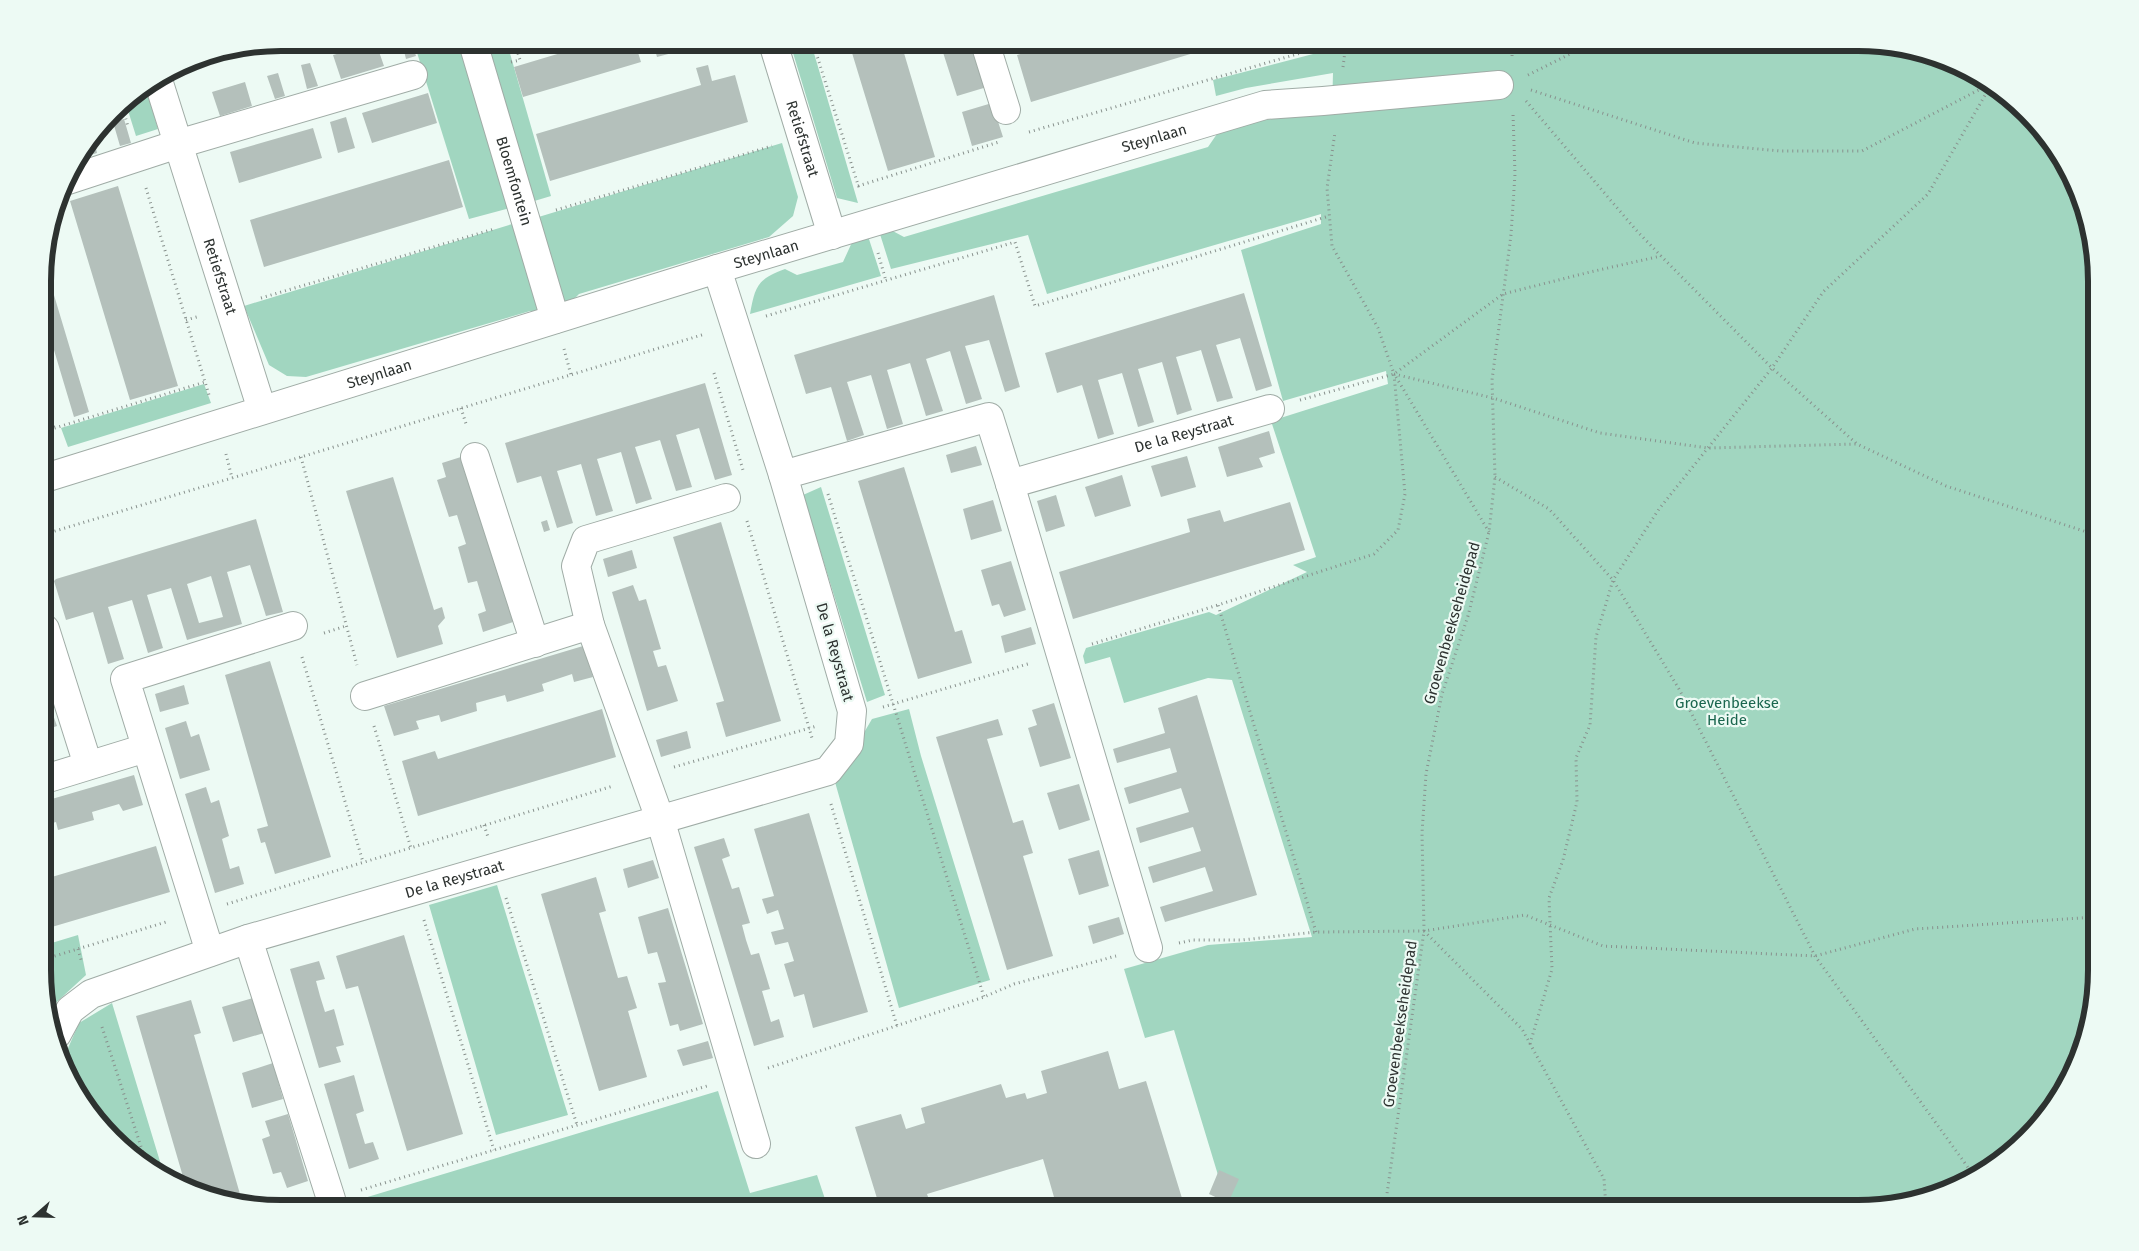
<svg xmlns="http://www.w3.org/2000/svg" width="2139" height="1251" font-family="'Fira Sans',sans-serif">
	<rect width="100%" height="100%" fill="#edfaf4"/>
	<path fill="#a1d6c0" d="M414 43H467L517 206 469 219Z
		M480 43H507L551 196 531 202Z
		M790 43H811L858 203 837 198Z
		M1337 43H1858L1920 51 1978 75 2026 112 2064 161 2096 265V985L2064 1090 2026 1139 1978 1176 1873 1208H1228L1174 1030 1145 1038 1124 969 1208 945 1312 937 1232 680 1208 678 1124 703 1110 657 1085 664 1083 656 1086 648 1209 612 1216 615 1307 572 1293 565 1316 557 1271 421 1388 384 1386 371 1283 401 1241 250 1321 224V214L1047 294 1028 235 891 269 879 231 889 229 904 237 1208 147 1219 131 1265 120 1332 110 1333 73 1246 88 1216 96 1213 80 1313 54 1334 53Z
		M146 88 158 129 136 136 125 101Z
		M782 143 798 197 793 216 769 237 579 294 569 304 558 307 532 219Z
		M522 221 549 311 537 314 530 311 306 377 287 376 269 365 244 306Z
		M867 233 881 276 750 314C755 287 757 279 785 269L797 275 843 262 854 238Z
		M204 384 211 403 68 447 61 428Z
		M46 433 53 452 45 454V434Z
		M821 487 885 695 867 702 803 495Z
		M909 709 921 756 990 980 899 1008 835 782 872 719Z
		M497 885 568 1115 496 1135 429 905Z
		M78 935 86 975 48 1010 45 1001V945Z
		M112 1003 165 1178 83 1102 65 1055 79 1023Z
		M718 1091 750 1193 817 1175 828 1208H343L341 1205Z"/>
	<path fill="#b4c0bb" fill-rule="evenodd" d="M376 43 384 66 341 79 333 55Z
		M402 43H412L416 56 406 59Z
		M594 43H635L641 62 523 97 514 67Z
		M653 43H669L672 53 657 57Z
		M691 43H704L692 46Z
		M849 43H901L935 157 888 171Z
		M940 43H974L987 87 957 96Z
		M1058 43H1227L1031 102 1017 55Z
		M214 56 215 58 203 62 202 58Z
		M310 63 318 86 307 89 301 65Z
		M708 65 712 81 735 75 748 122 550 181 536 134 701 85 696 68Z
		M278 73 285 96 275 99 267 76Z
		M245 82 252 106 220 116 212 92Z
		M428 93 437 123 372 143 362 113Z
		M992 103 1003 137 972 146 962 112Z
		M346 117 355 148 338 153 330 122Z
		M124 119 131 143 120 146 113 122Z
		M313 128 322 158 239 183 230 152Z
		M94 140 97 153 87 156 85 152Z
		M449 160 463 207 264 267 250 220Z
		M118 186 178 386 130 400 70 201Z
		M45 265 89 412 74 417 45 320Z
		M1244 293 1272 386 1256 391 1240 338 1216 345 1233 398 1217 402 1201 350 1176 357 1192 410 1177 415 1162 362 1138 369 1154 422 1138 427 1122 373 1098 380 1114 434 1098 439 1082 385 1057 393 1045 353Z
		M994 295 1020 387 1005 392 989 340 965 346 982 399 966 404 950 351 926 359 943 411 926 416 910 363 887 370 903 424 887 429 871 375 847 382 864 435 847 441 831 387 806 394 794 355Z
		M705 383 732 475 715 480 699 428 676 435 692 487 676 491 660 440 635 447 652 499 636 504 621 452 597 459 613 511 596 516 581 464 557 471 573 523 557 528 541 476 517 483 505 443Z
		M1269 431 1275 453 1259 458 1263 467 1227 477 1218 447Z
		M976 446 982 465 951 473 946 455Z
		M464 456 513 622 483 632 478 614 486 611 477 581 468 583 458 547 466 544 457 515 449 517 437 480 446 477 442 463Z
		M1187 456 1196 487 1161 497 1151 466Z
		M904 467 955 632 962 630 972 663 918 679 858 481Z
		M1122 475 1131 506 1095 517 1085 487Z
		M393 477 434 610 442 607 445 618 438 626 443 644 397 658 346 491Z
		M1056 495 1065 526 1046 532 1037 501Z
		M993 500 1002 531 971 540 963 509Z
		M1290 502 1305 550 1073 619 1059 572 1190 532 1187 519 1220 510 1224 522Z
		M256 519 283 612 266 616 250 565 227 572 242 624 187 640 171 588 147 595 163 648 148 653 132 600 108 607 124 659 108 664 93 612 66 620 54 581 56 579ZM211 576 223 617 199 623 187 584Z
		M547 520 550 530 544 532 541 522Z
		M721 522 781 721 726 737 716 703 724 701 673 537Z
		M632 550 637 568 608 577 603 559Z
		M1011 561 1026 610 1004 617 999 604 992 606 981 570Z
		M633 585 639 601 646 599 661 649 653 651 658 667 666 665 678 701 647 711 612 592Z
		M1031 627 1036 644 1005 653 1001 636Z
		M583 646 593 677 574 682 572 674 542 684 544 691 507 702 505 695 476 703 477 711 441 722 439 715 416 721 419 729 394 736 384 706Z
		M270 661 331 857 275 874 265 842 261 843 257 829 268 826 225 675Z
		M184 685 189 704 160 712 155 694Z
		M1197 695 1257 895 1165 922 1160 907 1213 891 1205 867 1153 883 1148 867 1201 851 1193 827 1140 843 1136 828 1189 812 1181 788 1129 804 1124 788 1177 772 1170 748 1117 763 1113 749 1165 733 1158 708Z
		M1054 703 1071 758 1040 767 1028 728 1037 725 1032 710Z
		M602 709 616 757 418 816 402 761 435 751 438 759Z
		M52 712 57 726 45 730V714Z
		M998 719 1003 735 987 739 1013 823 1023 820 1033 853 1023 856 1053 956 1007 970 936 737Z
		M186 721 191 737 199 734 210 770 180 779 165 728Z
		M687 731 691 748 661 757 656 740Z
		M134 775 143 805 123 811 119 804 92 812 94 820 58 830 56 822 45 825V801Z
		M1079 784 1090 820 1059 830 1047 793Z
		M206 787 211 803 219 800 229 836 222 839 230 869 239 866 244 884 215 893 185 794Z
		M809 813 868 1012 813 1028 804 994 794 997 784 964 794 961 788 942 775 945 771 932 784 929 778 910 767 914 762 899 774 896 754 829Z
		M724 838 730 856 722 859 732 889 739 887 750 923 742 925 746 940 751 955 759 953 770 989 762 991 771 1022 779 1019 784 1037 754 1046 694 847Z
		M156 846 170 892 45 929V879Z
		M1099 850 1109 886 1079 895 1068 859Z
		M653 860 659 878 628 888 623 869Z
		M596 877 606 911 599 913 618 978 627 976 637 1008 628 1011 647 1077 599 1091 541 894Z
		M668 908 703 1024 680 1031 678 1024 670 1026 658 983 666 982 661 965 657 952 648 954 638 917Z
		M1119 917 1124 934 1093 944 1088 926Z
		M404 935 463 1134 407 1151 358 986 346 989 336 956Z
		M319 961 325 979 316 981 320 996 325 1012 334 1009 344 1045 336 1047 341 1062 319 1068 290 969Z
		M253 998 264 1033 233 1042 222 1007Z
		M191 1000 201 1033 194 1035 242 1201 236 1203 219 1200 186 1187 136 1016Z
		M708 1041 713 1058 683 1066 677 1050Z
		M1108 1051 1119 1089 1146 1081 1185 1208H1043L1056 1204 1043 1159 927 1194 932 1208H880L855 1127 901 1114 906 1129 925 1123 921 1108 1001 1084 1006 1098 1025 1093 1027 1099 1047 1093 1041 1071Z
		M273 1063 283 1099 252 1108 242 1073Z
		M354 1075 364 1111 356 1114 365 1144 373 1142 379 1159 349 1169 324 1084Z
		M288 1114 308 1181 287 1188 281 1172 273 1174 262 1139 270 1136 265 1121Z
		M1219 1170 1239 1179 1228 1203 1209 1194Z"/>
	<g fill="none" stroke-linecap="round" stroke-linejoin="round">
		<defs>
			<g id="minor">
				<path id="s1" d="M473 43 555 319"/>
				<path id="s2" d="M773 43 832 235"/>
				<path d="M985 43 1006 110"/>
				<path id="s3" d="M158 80 262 410"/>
				<path d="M65 181 178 144 413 75"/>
				<path d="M475 457 535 643"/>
				<path d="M783 475 989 417 1010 484 1148 948"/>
				<path id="s4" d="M45 478 717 269 1265 105 1323 101 1499 85"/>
				<path id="s5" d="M1010 484 1270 409"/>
				<path d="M726 498 586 540 576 566 590 625 660 819 756 1144"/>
				<path d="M45 629 88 765"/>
				<path d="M365 696 590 625"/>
				<path d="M45 779 146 748"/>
				<path d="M248 939 331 1199"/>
				<path d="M210 952 125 679 293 626"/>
				<path id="s6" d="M57 1034 70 1010 91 994 248 939 828 771 849 744 852 711 783 475 717 269"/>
			</g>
		</defs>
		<use href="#minor" stroke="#a0aca6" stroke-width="30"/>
		<path stroke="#88918d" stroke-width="3" stroke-dasharray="1 4" stroke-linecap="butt" d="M813 43 859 188
			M1918 50 1983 79
			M1512 56 1513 43
			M511 62 520 60 515 43
			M1343 67 1346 43
			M1528 75 1592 43
			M1531 90 1695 143 1780 151H1862L1990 84
			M1526 101 1636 230 1661 256 1772 368 1857 444 1946 486 2096 535
			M122 104 128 127
			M1029 132 1335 43
			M858 186 999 142
			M146 188 209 395
			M556 210 772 146
			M878 253 886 281
			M261 298 494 229
			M766 316 1015 242 1035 306 1329 216
			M186 320 200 316
			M564 349 571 375
			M714 373 743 470
			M1394 374 1493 398 1600 433 1708 448 1857 444
			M1396 377 1489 532
			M45 392 54 428
			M1300 400 1394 374 1503 294 1590 272 1661 256
			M461 408 467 427
			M45 431 205 382
			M226 454 232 478 705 334
			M301 457 357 665
			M1495 477 1549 509 1613 580 1679 689 1815 956 1975 1177
			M828 494 984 997
			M747 521 812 738
			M45 534 232 478
			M324 633 346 626
			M1092 644 1218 605
			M302 657 363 862
			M883 707 1031 663
			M374 726 411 848
			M674 767 817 726
			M831 804 897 1026
			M484 825 488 837
			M506 898 577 1125
			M227 904 613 786
			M424 920 494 1150
			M1424 931 1522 1029 1604 1179 1606 1208
			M1316 932 1218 605 1374 554 1398 530 1405 494 1394 374 1378 328 1332 246 1327 188 1335 132
			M1179 943 1193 940H1242L1316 932 1424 931 1525 915 1603 946 1815 956 1915 929 2096 917
			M78 949 82 963
			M45 959 166 922
			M102 1027 146 1162
			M1530 1044 1552 969 1549 898 1563 860 1577 802 1576 758 1590 725 1596 637 1613 580 1659 509 1772 368 1823 292 1928 194 1991 85
			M768 1068 984 997 1014 984 1116 956
			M361 1190 707 1086
			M1385 1208 1424 931 1422 833 1426 774 1442 694 1468 616 1489 532 1495 477 1492 380 1511 235 1515 174 1513 114"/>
		<use href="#minor" stroke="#fff" stroke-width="28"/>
	</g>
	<g text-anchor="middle" stroke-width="4.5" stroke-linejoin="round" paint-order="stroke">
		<g font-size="15" fill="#2d3230" stroke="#edfaf4">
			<text dy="5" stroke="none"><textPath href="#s4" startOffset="1160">Steynlaan</textPath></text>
			<text dy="5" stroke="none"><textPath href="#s2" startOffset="100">Retiefstraat</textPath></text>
			<text dy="5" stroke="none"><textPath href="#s1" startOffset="144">Bloemfontein</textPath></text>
			<text dy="5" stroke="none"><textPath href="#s4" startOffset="755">Steynlaan</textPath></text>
			<text dy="5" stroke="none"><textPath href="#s3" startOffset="206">Retiefstraat</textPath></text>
			<text dy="5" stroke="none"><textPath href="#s4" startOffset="350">Steynlaan</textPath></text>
			<text dy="5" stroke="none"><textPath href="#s5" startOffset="181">De la Reystraat</textPath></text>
			<text transform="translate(1452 623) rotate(-74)" y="5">Groevenbeekseheidepad</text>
			<text transform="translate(835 652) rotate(74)" y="5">De la Reystraat</text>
			<text dy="5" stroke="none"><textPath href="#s6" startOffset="435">De la Reystraat</textPath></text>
			<text transform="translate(1400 1024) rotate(-82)" y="5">Groevenbeekseheidepad</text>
		</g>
		<g font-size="15" fill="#1a664e" stroke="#edfaf4">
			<text x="1727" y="708">Groevenbeekse<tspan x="1727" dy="17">Heide</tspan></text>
		</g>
	</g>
	<path d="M0 0H2139V1251H0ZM281 51H1858A230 230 0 0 1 2088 281V970A230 230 0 0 1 1858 1200H281A230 230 0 0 1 51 970V281A230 230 0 0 1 281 51Z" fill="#edfaf4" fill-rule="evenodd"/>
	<path fill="none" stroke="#2d3230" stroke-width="6" d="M281 51H1858A230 230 0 0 1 2088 281V970A230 230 0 0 1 1858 1200H281A230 230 0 0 1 51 970V281A230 230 0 0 1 281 51Z"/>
	<g transform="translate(35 1216) rotate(250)" stroke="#edfaf4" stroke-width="4" paint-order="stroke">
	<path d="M0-4L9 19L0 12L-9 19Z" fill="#2d3230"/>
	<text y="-8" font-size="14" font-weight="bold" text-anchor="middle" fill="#2d3230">N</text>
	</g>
</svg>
